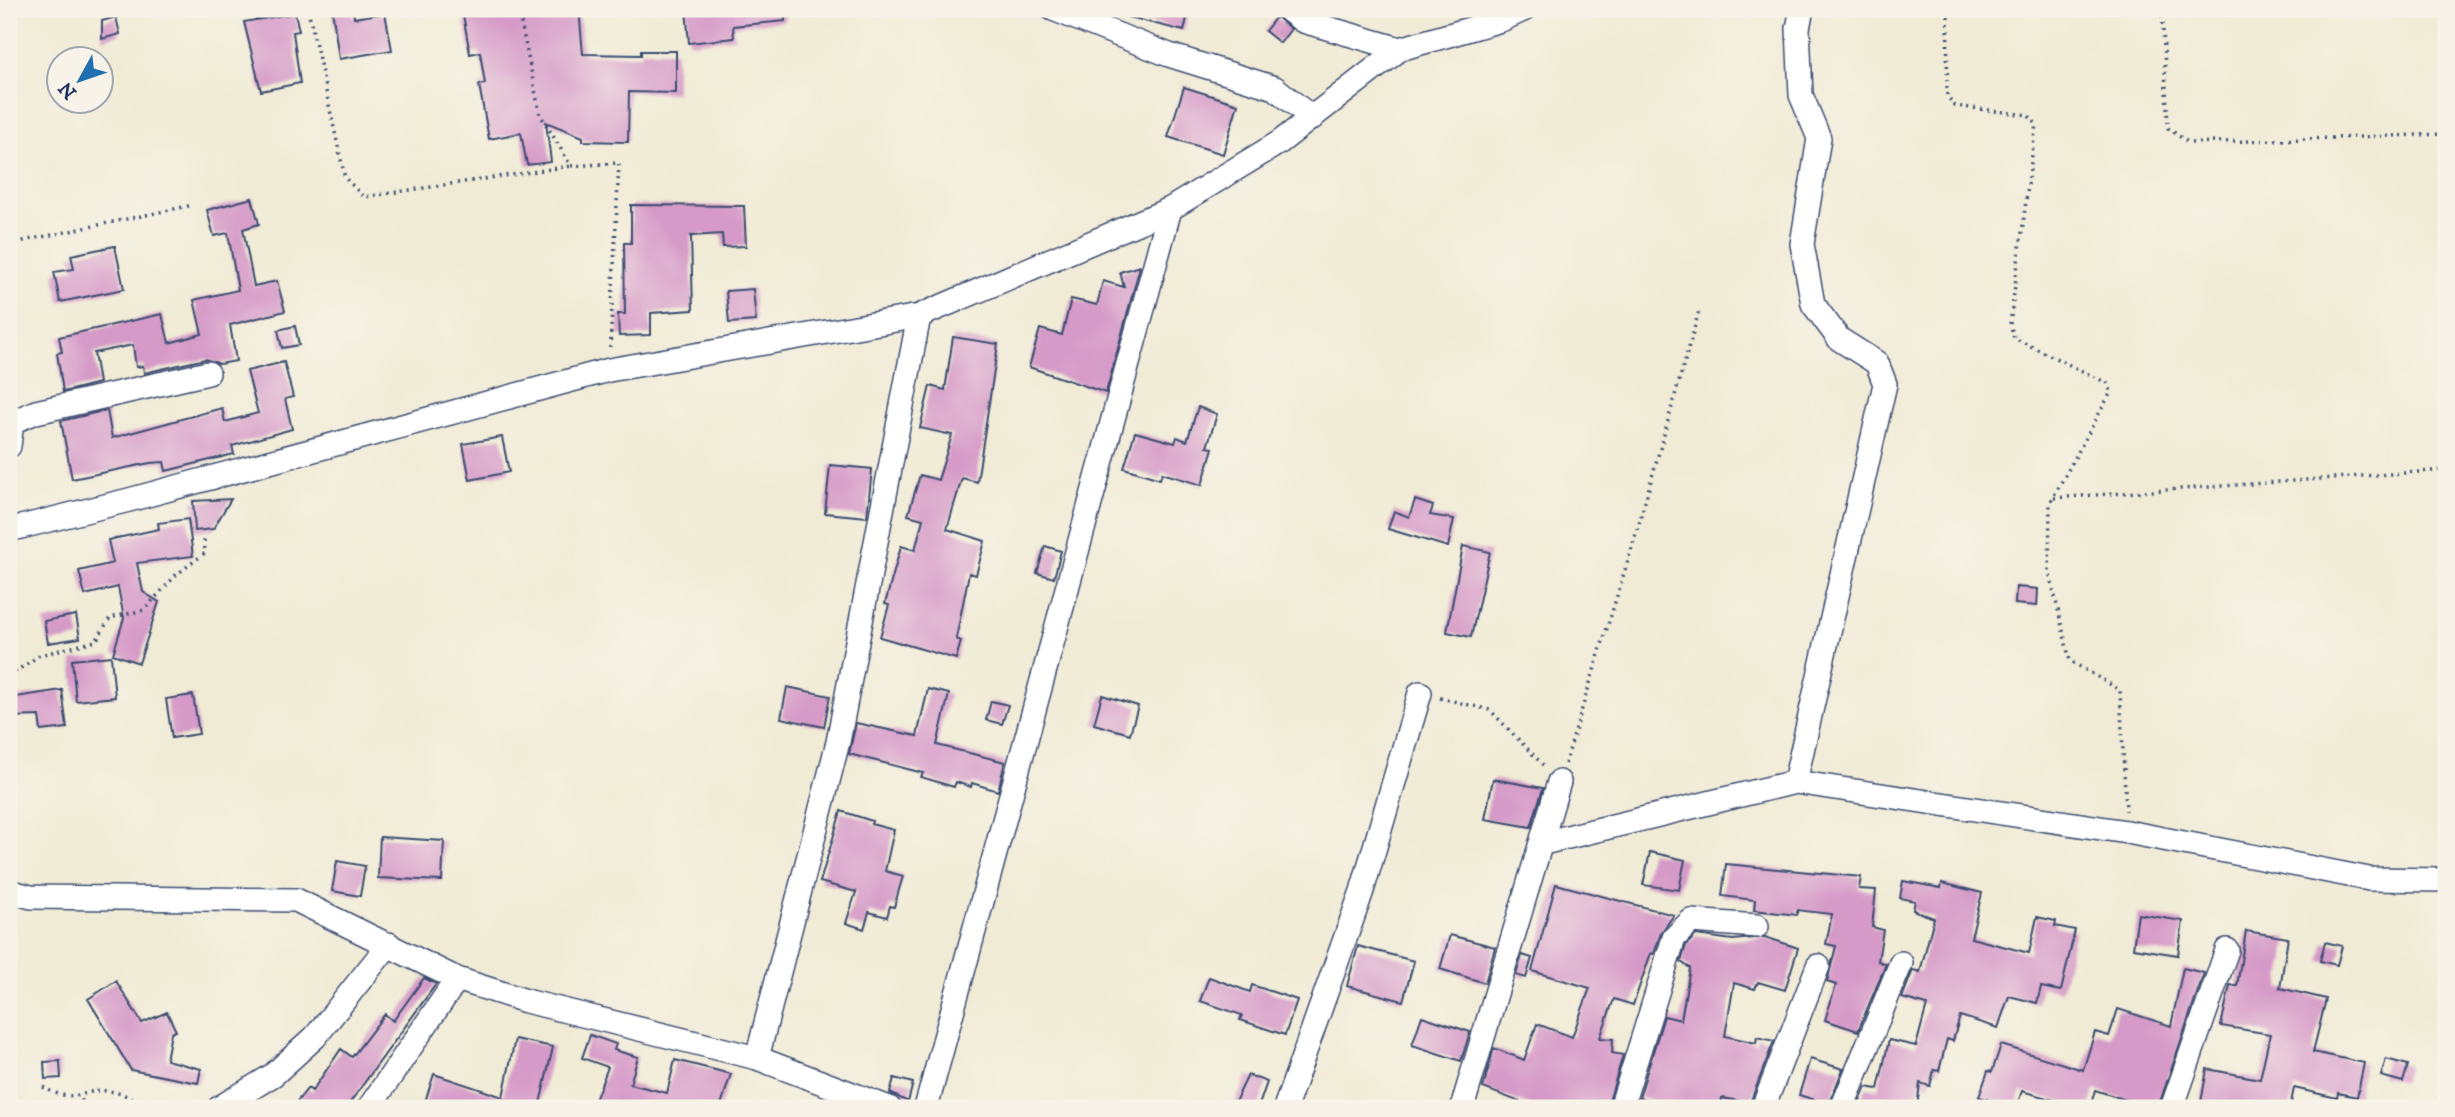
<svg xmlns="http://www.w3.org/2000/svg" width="2455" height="1117" font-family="'IM FELL DW Pica',serif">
	<rect width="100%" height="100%" fill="#f7f3e8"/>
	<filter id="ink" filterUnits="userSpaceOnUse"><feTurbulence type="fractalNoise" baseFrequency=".0143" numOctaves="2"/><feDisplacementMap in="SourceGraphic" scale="14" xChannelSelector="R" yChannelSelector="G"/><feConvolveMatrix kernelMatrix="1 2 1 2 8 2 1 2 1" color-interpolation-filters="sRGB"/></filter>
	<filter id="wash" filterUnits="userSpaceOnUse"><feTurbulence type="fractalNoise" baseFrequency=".00686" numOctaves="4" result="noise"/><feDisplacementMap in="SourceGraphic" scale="28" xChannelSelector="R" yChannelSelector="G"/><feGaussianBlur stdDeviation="1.57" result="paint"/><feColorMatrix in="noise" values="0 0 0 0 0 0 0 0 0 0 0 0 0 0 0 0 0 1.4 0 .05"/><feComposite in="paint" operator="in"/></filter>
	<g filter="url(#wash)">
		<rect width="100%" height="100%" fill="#f0ebd5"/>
		<g id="blocks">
			<path fill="#d59ac7" d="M332 9H353L354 18 385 13 392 50 339 59Z
				M462 9H579L583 54 641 55V51H676V93L629 92 628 142 583 141V137L546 122 551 162 527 165 521 133 489 139 479 85 485 84 480 52 470 54Z
				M686 9H785V21L733 26 734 38 689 43Z
				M1121 9H1189L1184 31 1120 15Z
				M295 13 299 31 293 32 300 83 261 91 244 22Z
				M116 17 120 34 102 39V21Z
				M1276 17 1291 29 1280 43 1265 31Z
				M1184 87 1238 104 1223 154 1168 137Z
				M252 198 259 224 243 229 254 286 277 281 285 311 230 325 236 361 220 364 205 359 144 373 143 366 136 367 133 345 94 353 99 383 63 392 57 353 62 352 59 337 162 314 169 343 202 334 194 300 238 290 228 233 214 236 207 210Z
				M631 205 744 206 746 246 723 247 722 234 691 236 693 310 651 313V335L619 336 618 314H625L624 243H631Z
				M115 246 124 289 60 302 54 272 74 269 71 255Z
				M1140 266 1106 393 1029 367 1040 329 1062 335 1071 299 1097 305 1103 281 1124 287 1120 272Z
				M753 289 756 321 729 323 726 291Z
				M295 326 299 345 282 348 278 330Z
				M953 337 998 344 977 482 962 478 947 529 985 541 976 575 969 573 956 639 961 641 956 659 880 637 889 605 885 604 901 546 915 550 923 519 908 515 920 475 938 480 952 435 920 428 930 386 945 390Z
				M284 362 293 397 285 399 292 429 232 446 234 454 166 471 164 462 150 463 72 479 61 421 107 410 112 438 222 408 225 422 258 413 247 371Z
				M1198 407 1217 414 1207 447 1213 448 1202 485 1162 473 1160 479 1124 468 1135 432 1175 443 1177 437 1187 441Z
				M502 437 509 472 470 480 463 444Z
				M830 465 872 469 867 517 825 513Z
				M231 499 213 529 195 531 193 501Z
				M1415 500 1433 506 1430 515 1454 519 1448 547 1388 529 1394 511 1409 517Z
				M188 519 193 556 137 563 143 592 159 602 139 663 113 654 124 618 118 587 85 595 79 571 113 563 108 540 159 529 158 523Z
				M1045 546 1061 551 1054 578 1037 573Z
				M1463 546 1490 552 1471 637 1447 632Z
				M2016 587 2038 589 2037 606 2015 604Z
				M76 615 80 638 48 643 44 621Z
				M111 656 115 697 76 701 72 660Z
				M787 687 830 696 824 727 781 718Z
				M928 689 949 694 937 745 1005 762 998 791 972 783 971 787 956 782 954 787 921 777 923 773 849 754 856 723 917 736Z
				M62 690 67 728 41 731 39 716 9 717V698Z
				M193 695 199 734 172 738 166 699Z
				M1102 695 1138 706 1130 734 1094 724Z
				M991 701 1008 705 1002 724 986 720Z
				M1493 779 1543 788 1531 827 1485 819Z
				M841 811 872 821 871 824 894 830 885 871 903 876 894 907 890 906 887 917 869 912 864 929 846 923 856 892 820 882Z
				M380 837 444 841 442 881 378 878Z
				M1650 852 1685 860 1679 890 1643 885Z
				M337 861 365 866 360 896 332 891Z
				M1726 864 1861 877 1859 889 1876 890 1872 927 1883 930 1878 961 1886 964 1858 1031 1825 1020 1836 985 1827 982 1836 946 1826 944 1832 914 1797 910V915L1754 910 1755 900 1722 896Z
				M1903 881 1941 888 1942 883 1982 893 1971 938 2029 953 2037 917 2056 921 2055 926 2075 930 2061 991 2041 987 2037 1003 2009 996 1998 1028 1960 1016 1953 1041 1947 1039 1939 1071 1934 1070 1930 1086 1920 1083 1917 1108H1857L1866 1087 1878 1089 1889 1040 1916 1046 1927 1005 1902 998 1913 970 1920 972 1934 918 1913 910 1915 901 1900 898Z
				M1556 884 1674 915 1661 933 1654 954 1651 953 1633 1005 1614 999 1600 1038 1613 1039 1612 1053 1623 1055 1607 1108H1536L1483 1088 1494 1048 1524 1060 1537 1024 1572 1037 1590 988 1532 971Z
				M2138 914 2183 921 2178 955 2133 948Z
				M2246 931 2288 938 2280 988 2326 999 2313 1052 2364 1063 2357 1097 2338 1093 2337 1098 2294 1088 2290 1108H2200L2207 1069 2260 1079 2270 1034 2221 1026 2230 985 2237 986Z
				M1450 935 1495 947 1485 983 1440 969Z
				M1696 935 1733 940 1765 937 1798 948 1785 990 1758 982 1755 989 1734 983 1725 1036 1756 1043 1757 1037 1774 1041 1750 1103 1722 1098 1720 1108 1698 1104 1697 1108 1639 1098 1664 1016 1681 1020 1690 968 1681 962 1686 945Z
				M2325 942 2342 946 2337 965 2320 961Z
				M1358 946 1414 961 1403 1001 1347 986Z
				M1522 955 1532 958 1526 978 1516 975Z
				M2183 968 2204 973 2158 1108H2142V1105L2095 1090 2090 1108H2070L2071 1105 2022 1091 2016 1108 1979 1097 1988 1071 1992 1072 2001 1045 2083 1070 2095 1032 2109 1036 2118 1009 2171 1026Z
				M1209 977 1250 992 1252 985 1297 1000 1285 1035 1240 1020 1242 1015 1200 1001Z
				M424 978 436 984 346 1108H292L308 1088 312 1091 341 1049 352 1057 385 1014 393 1021Z
				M116 981 142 1023 167 1012 176 1031 171 1033 166 1060 201 1069 198 1083 131 1070 88 999Z
				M1422 1016 1470 1032 1461 1061 1412 1045Z
				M590 1035 616 1044 614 1050 638 1057 630 1084 667 1093 675 1060 731 1074 720 1108H592L608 1067 582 1058Z
				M515 1039 553 1047 539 1108H423L434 1074 503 1097Z
				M1810 1059 1843 1069 1829 1104 1799 1095Z
				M2386 1059 2408 1065 2403 1082 2381 1076Z
				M60 1061 61 1078 45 1079 44 1062Z
				M1248 1075 1267 1082 1258 1108H1232Z
				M894 1078 913 1083 908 1102 890 1093Z"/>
		</g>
	</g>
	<g filter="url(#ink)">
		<use href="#blocks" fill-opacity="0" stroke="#3b4b70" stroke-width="2"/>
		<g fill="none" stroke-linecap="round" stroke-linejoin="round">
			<defs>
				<path id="minor" d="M1053 9 1169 55 1275 88 1312 118
					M1287 9 1303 21 1400 49
					M9 446 12 422 36 412 208 373
					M9 530 129 500 609 370 919 316 1170 209 1280 142 1400 49 1501 20 1525 9
					M1795 782 1885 384 1877 363 1839 339 1813 304 1802 244 1819 138 1801 95 1798 28 1802 9
					M1543 843 1795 782 2127 832 2369 879 2446 880
					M9 891 31 897 296 900 457 979 526 1001 757 1058 889 1108
					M757 1058 838 742 919 316
					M219 1108 273 1075 315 1037 389 944
					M369 1108 457 979
					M926 1108 1170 209
					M1285 1108 1362 891 1420 693
					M1462 1108 1559 782
					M1621 1108 1674 938 1691 921 1757 926
					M1763 1108 1818 966
					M1842 1108 1901 963
					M2172 1108 2227 950"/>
			</defs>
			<use href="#minor" stroke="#3b4b70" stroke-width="26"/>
			<path stroke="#3b4b70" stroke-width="3.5" stroke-dasharray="2 5" stroke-linecap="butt" d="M308 9 345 178 364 197 571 166
				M518 9 540 114 571 166 619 163 610 347
				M1948 9 1947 96 1955 106 2028 115 2036 124 2010 324 2014 338 2107 383 2111 392 2050 503 2049 571 2070 661 2120 690 2126 811
				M2162 9 2168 128 2189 143 2446 134
				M9 244 193 205
				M2054 498 2446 470
				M9 676 40 655 96 641 110 618 144 610 176 575 205 553 204 537
				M1440 698 1490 710 1546 768
				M1565 764 1633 544 1699 311
				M43 1087C76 1106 82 1088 109 1091 124 1093 142 1103 157 1108
				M81 1108 82 1096"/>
			<use href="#minor" stroke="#fff" stroke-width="23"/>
		</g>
	</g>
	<rect width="2455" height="1117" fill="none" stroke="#f7f3e8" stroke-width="35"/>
	<g transform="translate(80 80) rotate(230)"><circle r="33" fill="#f7f3e8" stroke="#9fa5b1" stroke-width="2"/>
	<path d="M0-5L12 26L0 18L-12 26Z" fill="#1f6fb2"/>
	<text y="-10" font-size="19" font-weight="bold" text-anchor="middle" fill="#1b2f5e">N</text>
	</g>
</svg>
